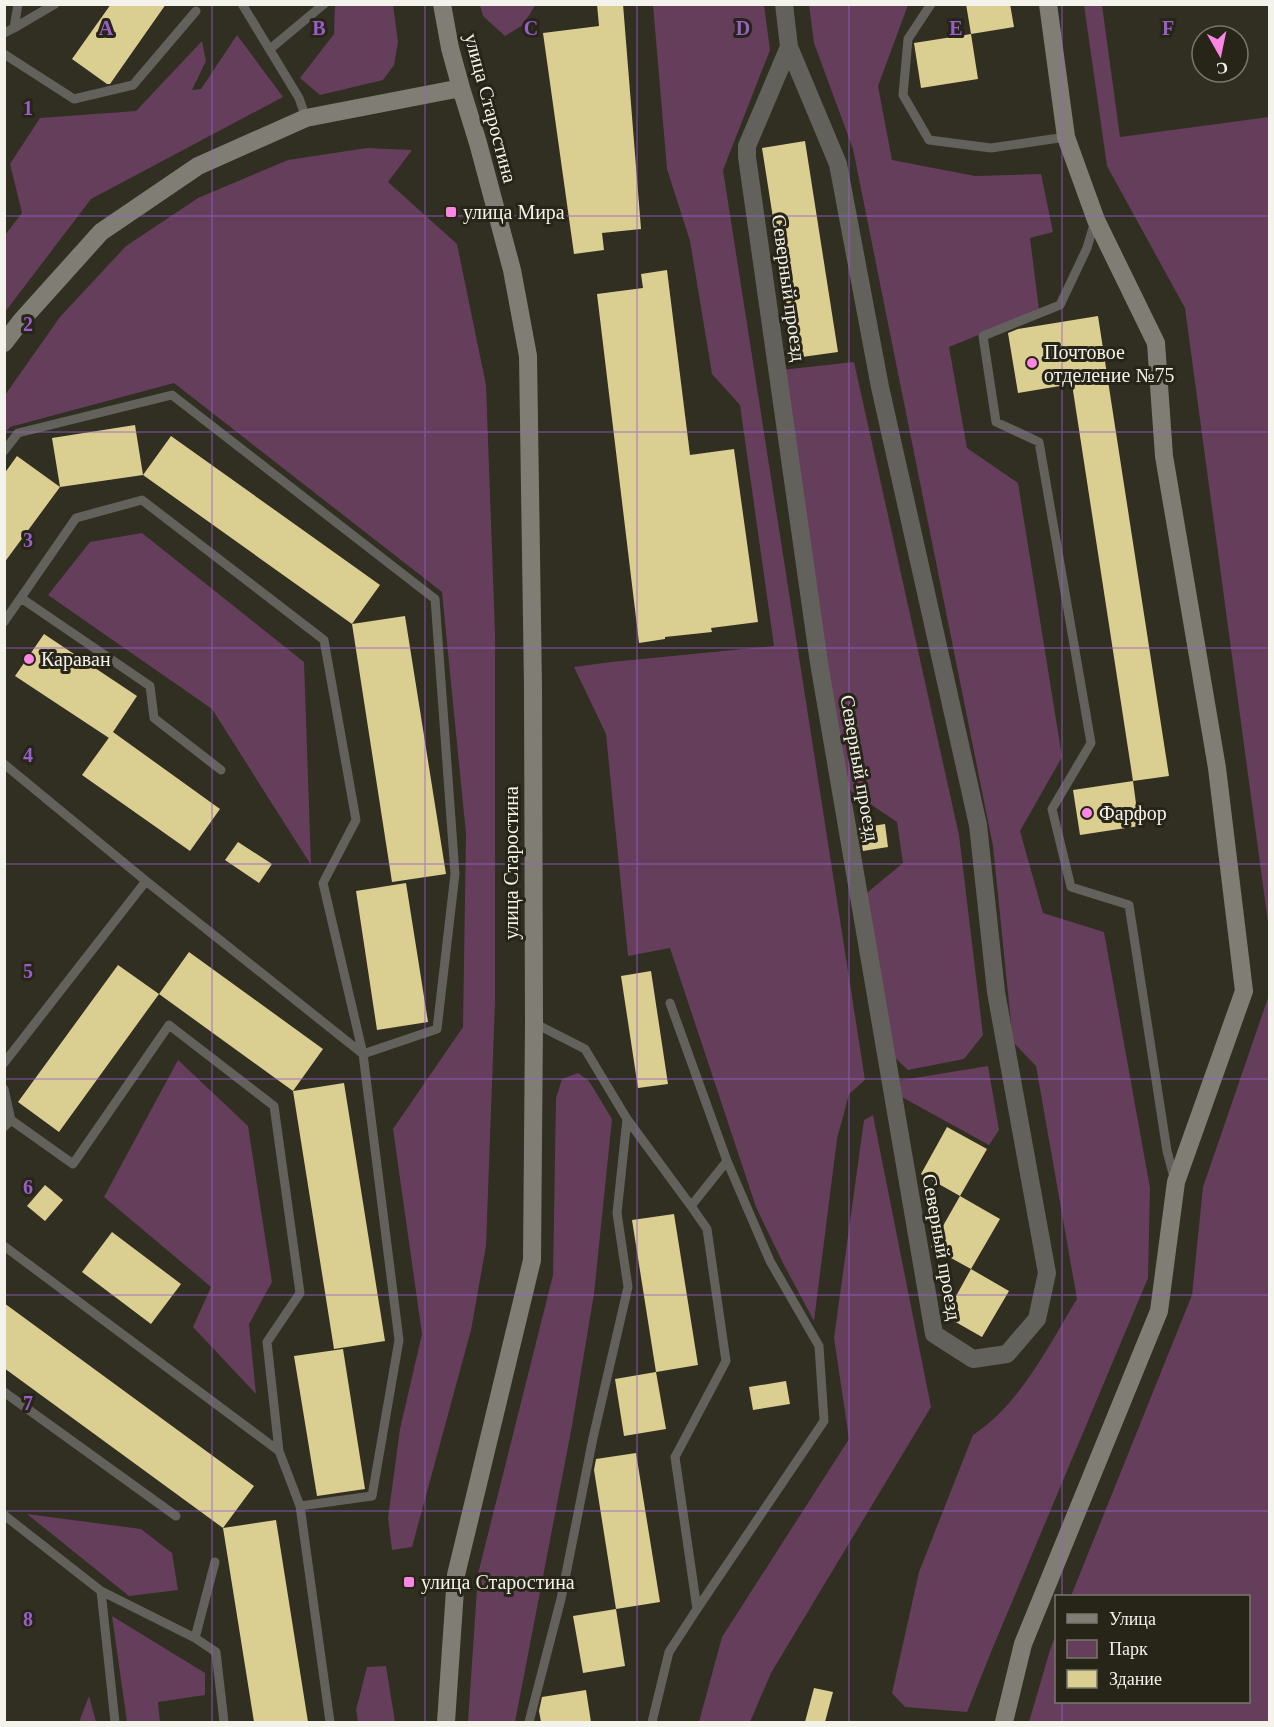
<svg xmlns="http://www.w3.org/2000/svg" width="1274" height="1727" font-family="'Times New Roman',serif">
	<rect width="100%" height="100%" fill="#312e22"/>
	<path fill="#653e5c" d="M536 4 523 25 505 36 483 16 480 5Z
		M335 5H393L398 42 394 65 383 80 320 95 300 78 334 34Z
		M653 5H764L770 50 723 170 865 1080 849 1094 837 1139 814 1321 783 1263 756 1207 670 948 628 956 606 734 574 667 611 662 774 646 740 405 712 374 690 241 667 169Z
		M809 5H908L878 86 892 160 975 176 1041 174 1053 232 1030 238 1039 310 949 347 967 448 1018 483 1062 757 1020 831 1043 913 1104 932 1150 1188 1148 1278 991 1652 967 1712 905 1707 892 1693 919 1572 973 1435C1021 1403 1047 1348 1077 1299L1036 1066 1013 1042 993 846 853 149 814 43Z
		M1084 5H1102L1120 137 1269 117V930L1185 308 1107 166Z
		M237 35 283 97 91 199 5 312V235L22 213 10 164 40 118 136 111 202 41 206 61 192 90 201 89Z
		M367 148 412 150 388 182 457 244 486 385 495 632V1002L486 1246 471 1330 412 1547 392 1550 388 1518 400 1429 422 1334 393 1129 463 1027 466 834 442 592 174 383 10 427 4 434 5 395 60 317 126 246 198 198 288 160Z
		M854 362 959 835 983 1035 964 1059 908 1070 893 1056 862 897 903 863 897 822 845 787 781 370Z
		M142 533 304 662 311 865 212 709 48 595 90 542Z
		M1269 995V1722H1029L1050 1650 1056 1634V1702H1248V1596H1071L1192 1295 1203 1187Z
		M178 1060 248 1126 272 1282 249 1324 256 1394 193 1327 211 1287 104 1197Z
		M988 1066 999 1130 989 1145 900 1096 896 1081Z
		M578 1073 589 1081 612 1119 594 1294 572 1426 515 1722H468L478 1574 553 1275 556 1098 562 1079Z
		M873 1115 931 1407 771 1673 750 1722H699L722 1637 849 1439 834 1338 864 1120Z
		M27 1514 141 1529 172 1553 178 1590 129 1596Z
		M112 1616 205 1673V1695L158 1702 160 1722H127Z
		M386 1666 395 1722H358L356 1710 367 1667Z
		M89 1696 96 1722H79Z"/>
	<path fill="#dbce91" d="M111 4H166L110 84H107L72 59Z
		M597 4H623L641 229 602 233 604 250 574 254 543 33 599 26Z
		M966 4H1010L1014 27 971 34Z
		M971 34 978 79 921 88 914 43Z
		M805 141 838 352 795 358 762 148Z
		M667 270 690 455 734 449 758 622 711 628 712 632 665 637V639L639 643 597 294 643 288 641 274Z
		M1098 316 1169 776 1133 781 1072 384 1018 393 1008 333 1018 329Z
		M135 425 143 475 60 487 52 438Z
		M171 436 380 585 352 624 143 475Z
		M17 456 60 487 4 563V474Z
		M405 616 446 874 392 882 352 624Z
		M44 634 137 696 109 738 15 676Z
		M113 732 220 809 190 851 82 775Z
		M1133 781 1139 826 1080 835 1073 790Z
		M885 824 888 847 863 851 859 828Z
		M238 842 272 864 259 883 225 860Z
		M406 883 428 1022 377 1030 356 891Z
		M189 952 323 1049 293 1091 159 994Z
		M118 965 159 994 59 1132 18 1102Z
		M651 971 668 1084 638 1088 621 976Z
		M344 1083 385 1341 334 1349 293 1091Z
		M947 1127 987 1149 960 1196 921 1174Z
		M45 1185 63 1200 45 1221 27 1206Z
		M960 1196 1000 1219 971 1269 931 1247Z
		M674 1214 698 1365 656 1372 632 1220Z
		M112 1232 181 1284 151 1324 82 1272Z
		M971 1269 1009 1291 982 1337 945 1316Z
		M4 1303 254 1486 223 1528 4 1368Z
		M343 1349 365 1489 317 1496 294 1356Z
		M656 1372 666 1429 624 1436 615 1379Z
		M786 1381 790 1404 753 1410 749 1387Z
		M636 1453 660 1602 616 1609 594 1470 596 1459Z
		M276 1520 298 1659 308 1722H254L223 1528Z
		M616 1609 625 1666 583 1673 573 1616Z
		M814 1688 833 1692 825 1722H805Z
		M586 1690 591 1722H541L539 1711 542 1697Z"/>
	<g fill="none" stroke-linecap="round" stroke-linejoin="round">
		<path stroke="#63615b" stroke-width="9" d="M242 4 299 98 306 118
			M931 4 908 39 903 95 929 140 991 148 1066 137
			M14 28 55 4
			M4 33 14 28 18 4
			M270 49 324 4
			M4 54 74 99 133 85 196 11
			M1095 221 1087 248 1060 305 983 336 996 422 1039 442 1091 743 1052 809 1071 887 1129 905 1167 1151 1174 1177
			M4 451 18 433 172 395 435 599 455 874 437 1029 363 1054 323 883 356 820 324 640 142 500 76 518 4 622
			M21 598 150 686 154 718 221 770
			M4 764 146 881 363 1054 399 1340 372 1496 300 1506
			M670 1003 727 1161 770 1261 819 1346 824 1421 697 1609
			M4 1063 146 881
			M4 1089 11 1120 4 1127
			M627 1119 691 1206 707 1229 726 1361 675 1457 697 1609 669 1652 652 1722
			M11 1120 73 1164 169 1025 274 1106 300 1293 267 1342 279 1451
			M691 1206 727 1161
			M4 1246 279 1451 300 1506 330 1722
			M4 1392 176 1516
			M4 1515 101 1591
			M195 1638 215 1562
			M115 1722 101 1591 195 1638 216 1652 224 1722
			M529 1722 561 1599 593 1438 628 1287 617 1213 627 1119 585 1049 534 1023"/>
		<path stroke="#63615b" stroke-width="18" d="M784 4 789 47 747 146V157L819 663 934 1334 973 1359 1007 1354 1037 1319 1047 1273 996 992 978 825 880 387 838 164 789 47"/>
		<path stroke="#807e74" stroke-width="18" d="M442 4 450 48 461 88 478 143 512 270 528 356 533 686 534 1023 532 1260 456 1575 446 1722
			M4 343 21 321 101 232 198 166 306 118 461 88
			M1004 1722 1023 1644 1159 1311 1176 1182 1244 991 1217 768 1164 456 1156 343 1096 220 1066 137 1048 4"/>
	</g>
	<path fill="none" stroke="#995eca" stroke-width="1.5" stroke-opacity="0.55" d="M212 4V1722M425 4V1722M637 4V1722M849 4V1722M1062 4V1596M4 216H1270M4 432H1270M4 648H1270M4 864H1270M4 1079H1270M4 1295H1270M4 1511H1270M1062 1702V1722"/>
	<g fill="#fc86e3" stroke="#272418" stroke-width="2">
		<rect x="445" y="206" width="12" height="12" rx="3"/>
		<circle cx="1032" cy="363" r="6"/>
		<circle cx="29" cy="659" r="6"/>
		<circle cx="1087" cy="813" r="6"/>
		<rect x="403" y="1576" width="12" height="12" rx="3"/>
	</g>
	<g text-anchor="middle" stroke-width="6" stroke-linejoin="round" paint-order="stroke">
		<g font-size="20" fill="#f4f3eb" stroke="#272418">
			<text transform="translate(491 108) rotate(75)" y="7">улица Старостина</text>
			<text transform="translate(789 288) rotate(82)" y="7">Северный проезд</text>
			<text transform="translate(860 768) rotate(80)" y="7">Северный проезд</text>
			<text transform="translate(511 863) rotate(-90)" y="7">улица Старостина</text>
			<text transform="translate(942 1247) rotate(80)" y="7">Северный проезд</text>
		</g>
		<g font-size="20" fill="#f4f3eb" stroke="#272418" text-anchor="start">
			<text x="463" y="219">улица Мира</text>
			<text x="1044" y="359">Почтовое<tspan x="1044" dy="23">отделение №75</tspan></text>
			<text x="41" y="666">Караван</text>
			<text x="1099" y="820">Фарфор</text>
			<text x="421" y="1589">улица Старостина</text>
		</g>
	</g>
	<g font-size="20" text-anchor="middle" font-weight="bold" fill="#995eca" stroke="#272418" stroke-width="6" stroke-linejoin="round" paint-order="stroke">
		<text x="106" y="35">A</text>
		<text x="319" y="35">B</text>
		<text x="531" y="35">C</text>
		<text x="743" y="35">D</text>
		<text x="956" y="35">E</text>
		<text x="1168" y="35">F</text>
		<text x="28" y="115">1</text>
		<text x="28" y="331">2</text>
		<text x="28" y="547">3</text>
		<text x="28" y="762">4</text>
		<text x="28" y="978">5</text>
		<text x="28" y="1194">6</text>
		<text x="28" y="1410">7</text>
		<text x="28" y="1626">8</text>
	</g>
	<rect width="1274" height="1727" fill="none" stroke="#f4f3eb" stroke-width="12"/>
	<rect x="1055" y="1595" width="195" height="108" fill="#272418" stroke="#79776c" stroke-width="1.5"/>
	<rect x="1067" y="1614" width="30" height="9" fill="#807e74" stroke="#79776c" stroke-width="1.5"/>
	<text x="1109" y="1625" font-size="18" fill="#f4f3eb">Улица</text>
	<rect x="1067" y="1640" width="30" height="18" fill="#653e5c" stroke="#79776c" stroke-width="1.5"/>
	<text x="1109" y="1655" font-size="18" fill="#f4f3eb">Парк</text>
	<rect x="1067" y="1670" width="30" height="18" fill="#dbce91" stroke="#79776c" stroke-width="1.5"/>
	<text x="1109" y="1685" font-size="18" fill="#f4f3eb">Здание</text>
	<g transform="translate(1220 54) rotate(171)"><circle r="28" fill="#272418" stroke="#79776c" stroke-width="1.5"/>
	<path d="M0-4.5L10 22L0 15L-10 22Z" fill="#fc86e3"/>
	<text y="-9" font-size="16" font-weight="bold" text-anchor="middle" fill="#f4f3eb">С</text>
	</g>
</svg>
